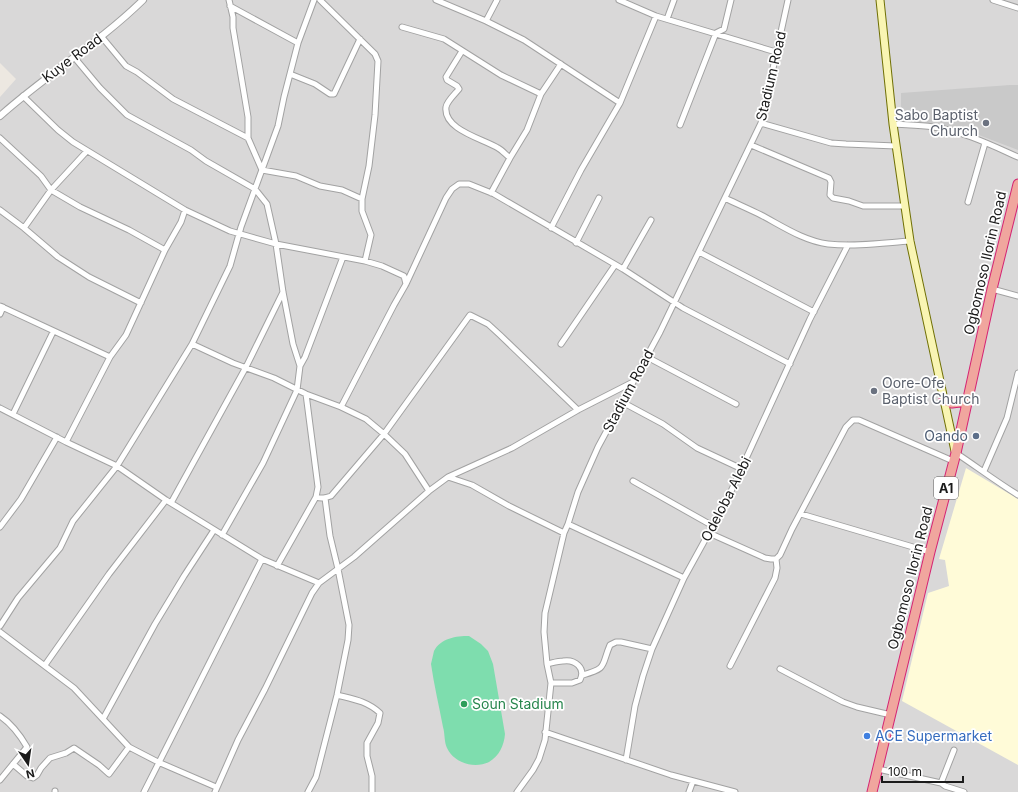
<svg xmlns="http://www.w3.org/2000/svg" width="1018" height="792" font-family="Inter,sans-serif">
	<rect width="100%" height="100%" fill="#ede8e1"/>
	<path fill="#d9d8d8" d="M0 0H1018V792H0V97L16 79 0 63Z"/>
	<path fill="#fffbd8" d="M966 468 1018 499V765L902 701 928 593 949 586 945 560 939 559Z"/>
	<path fill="#c9c9c9" d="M1010 85H1018V150L963 129 901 122V93Z"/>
	<path fill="#7eddae" d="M469 636 481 644 488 651 493 664 505 734C504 746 499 756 489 762 474 769 454 763 447 748 444 742 445 733 443 727 439 706 434 685 431 664 432 660 433 655 434 651 441 638 456 636 469 636Z"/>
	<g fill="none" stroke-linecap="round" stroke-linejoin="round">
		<defs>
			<path id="minor" d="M229 0 233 17V28L248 117V138L262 170 296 176 320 186 342 190 362 199
				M320 0 375 54 378 61 375 115 369 166 362 199V211L371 235 365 261
				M436 0 486 21 524 40 620 103
				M619 0 656 16 776 52
				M993 0 1018 8
				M230 6 298 43
				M667 19 674 0
				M486 21 497 0
				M402 27 444 39 501 75 541 94
				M101 36 126 66 137 72 173 99 248 138
				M462 51 446 77 447 80 457 86 459 89C455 94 447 101 446 107 443 130 484 139 498 148 502 150 506 155 510 158
				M74 57 100 88 127 115 191 150 206 161 255 189 267 204 276 244 283 292 293 344 300 366
				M290 74 315 84 330 94H334L360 39
				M23 96 58 130 73 142 185 210 230 231 276 244 365 261 382 266 404 276 406 284
				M761 123 831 143 846 144 896 146
				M893 124C907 125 920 125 933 127 963 131 991 145 1018 157
				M680 125 716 33 724 29 731 0
				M0 138 41 176 51 190 80 207 129 230 165 250
				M751 145 829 178 831 182 830 195 833 198 849 201 863 206H905
				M491 193 510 158 527 130 541 94 561 64
				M725 198C737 204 749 209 761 215 782 226 804 241 828 244 855 247 883 243 910 241
				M968 202 985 143
				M0 210 24 228 58 257 89 277 141 303
				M24 228 51 190 87 151
				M551 228 581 170 620 103 656 16
				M576 243 599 198
				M699 252 814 312
				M623 269 651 220
				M992 289 1018 296
				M0 306 110 357
				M0 314 3 307
				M192 344 233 363 274 378 306 394 341 407 366 419 384 434 405 454 429 491
				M561 344 615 265
				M647 357 736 404
				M622 402 663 424 697 448 742 469
				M341 407 394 305 406 284 446 198 452 189 459 184H469L494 194 623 269 683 308 790 364
				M0 408 66 442 117 466 166 500 262 559 319 583
				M13 414 53 332
				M66 442 110 357 126 335 165 250 181 222 185 210
				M956 453C977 467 997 482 1018 495
				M984 471 1007 418 1018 373
				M448 477 472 485 509 506 564 533
				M633 481 713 526
				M316 497C322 499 325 498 331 496L384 434 470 315 488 324 500 335 578 410
				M171 503 246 367 283 292
				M801 514 930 552
				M568 524 684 578
				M0 527 21 499 57 437
				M709 533 765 558 771 559H776L780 555 792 529 846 427 853 420H859L953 461
				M222 535 263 463 297 390 300 366 305 357 343 257
				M277 566 316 497 318 487 306 394
				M0 626 18 598 60 548 73 521 117 466 192 344 230 266 241 227 278 126 284 97 298 43 314 0
				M0 632 74 688 129 747 158 762 216 787
				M547 664C552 663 558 661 563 661 575 659 586 668 580 680L572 683H551
				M45 665 109 574 166 500
				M730 666 775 578 777 568 776 559
				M780 669 843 702 857 707 891 715
				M583 675C608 668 601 666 610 645L616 642H621L652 649
				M337 695C353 699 367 701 380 713L378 723 367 743V756L372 776V792
				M0 716C12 724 20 735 27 747L0 780
				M103 719 155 624 184 576 214 530
				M545 732 671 775 735 792
				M626 760 635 706 643 676 652 649 684 578 727 500 810 319 848 245
				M13 764 27 776 33 778 37 775 41 768 50 758 66 753 74 748 99 765 109 774 129 747
				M878 769 941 783 945 786 964 792
				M941 783 954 750
				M55 792V791
				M144 792 262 559
				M215 792 238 740 265 689 312 593 319 583 354 557 429 491 448 477 512 448 578 410 633 382
				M308 792 316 777 337 695 348 640 349 625 338 569 330 536 325 498
				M517 792 533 770 539 759 545 740 551 683 547 664 544 632 545 613 564 533 568 524 578 492 598 447 660 332 761 123 788 0
				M689 792 693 781"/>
			<path id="tertiary" d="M0 116C46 75 99 43 143 0"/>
			<path id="secondary" d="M880 0 893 124 910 241 955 451"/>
			<path id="trunk" d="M944 400 952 403 968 401
				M872 792 930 552 956 453 992 289 1018 184"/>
		</defs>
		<use href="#minor" stroke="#a2a2a2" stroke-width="7"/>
		<use href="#tertiary" stroke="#a2a2a2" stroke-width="8"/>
		<use href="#secondary" stroke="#707005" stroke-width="9"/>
		<use href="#trunk" stroke="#d52473" stroke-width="11"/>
		<use href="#minor" stroke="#fff" stroke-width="5"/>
		<use href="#tertiary" stroke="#fff" stroke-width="6"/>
		<use href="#secondary" stroke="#f9f5b3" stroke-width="7"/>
		<use href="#trunk" stroke="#f0a69e" stroke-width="9"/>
	</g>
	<g fill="#6b7280" stroke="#fff" stroke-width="1.5">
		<circle cx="986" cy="123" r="4"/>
		<circle cx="874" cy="391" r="4"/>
	</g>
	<circle fill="#5c6f8a" stroke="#fff" stroke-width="1.5" cx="976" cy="436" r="4"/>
	<circle fill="#2e9e5b" stroke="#fff" stroke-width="1.5" cx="464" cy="704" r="4"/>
	<circle fill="#3f7fe0" stroke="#fff" stroke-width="1.5" cx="867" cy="736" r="4"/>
	<g text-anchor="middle" stroke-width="3.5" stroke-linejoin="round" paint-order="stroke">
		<rect fill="#fff" stroke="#5f5f5f" stroke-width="1" x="934" y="477" width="24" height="22" rx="3"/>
		<g font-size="13" font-weight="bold" fill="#1b1b1b">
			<text x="946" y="493">A1</text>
		</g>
		<g font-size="14" fill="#1b1b1b" stroke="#fff">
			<text transform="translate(72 58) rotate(-37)" y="5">Kuye Road</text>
			<text transform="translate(771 76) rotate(-77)" y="5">Stadium Road</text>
			<text transform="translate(985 263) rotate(-77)" y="5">Ogbomoso Ilorin Road</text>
			<text transform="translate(628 391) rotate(-62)" y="5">Stadium Road</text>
			<text transform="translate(726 499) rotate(-63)" y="5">Odeloba Alebi</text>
			<text transform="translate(910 578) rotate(-76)" y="5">Ogbomoso Ilorin Road</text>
		</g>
		<g font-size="14" fill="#5b616d" stroke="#fff" text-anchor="end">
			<text x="978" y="120">Sabo Baptist<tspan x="978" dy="16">Church</tspan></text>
			<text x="882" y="388" text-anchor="start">Oore-Ofe<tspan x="882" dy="16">Baptist Church</tspan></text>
		</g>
		<g font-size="14" fill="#4e5e75" stroke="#fff" text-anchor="end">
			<text x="968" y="441">Oando</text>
		</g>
		<g font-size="14" fill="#27864d" stroke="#fff" text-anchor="start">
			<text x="472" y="709">Soun Stadium</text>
		</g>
		<g font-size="14" fill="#366cbe" stroke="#fff" text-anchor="start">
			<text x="875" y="741">ACE Supermarket</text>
		</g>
	</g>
	<g transform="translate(28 764) rotate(167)" stroke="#ffffff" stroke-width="3" paint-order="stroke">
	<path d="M0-3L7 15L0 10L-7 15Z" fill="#1b1b1b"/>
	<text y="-6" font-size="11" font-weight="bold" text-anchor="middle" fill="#1b1b1b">N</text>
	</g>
	<path d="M882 776v6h81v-6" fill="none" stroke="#1b1b1b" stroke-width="2"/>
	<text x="888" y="776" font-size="12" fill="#1b1b1b" stroke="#ffffff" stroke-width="3" paint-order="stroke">100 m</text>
</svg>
